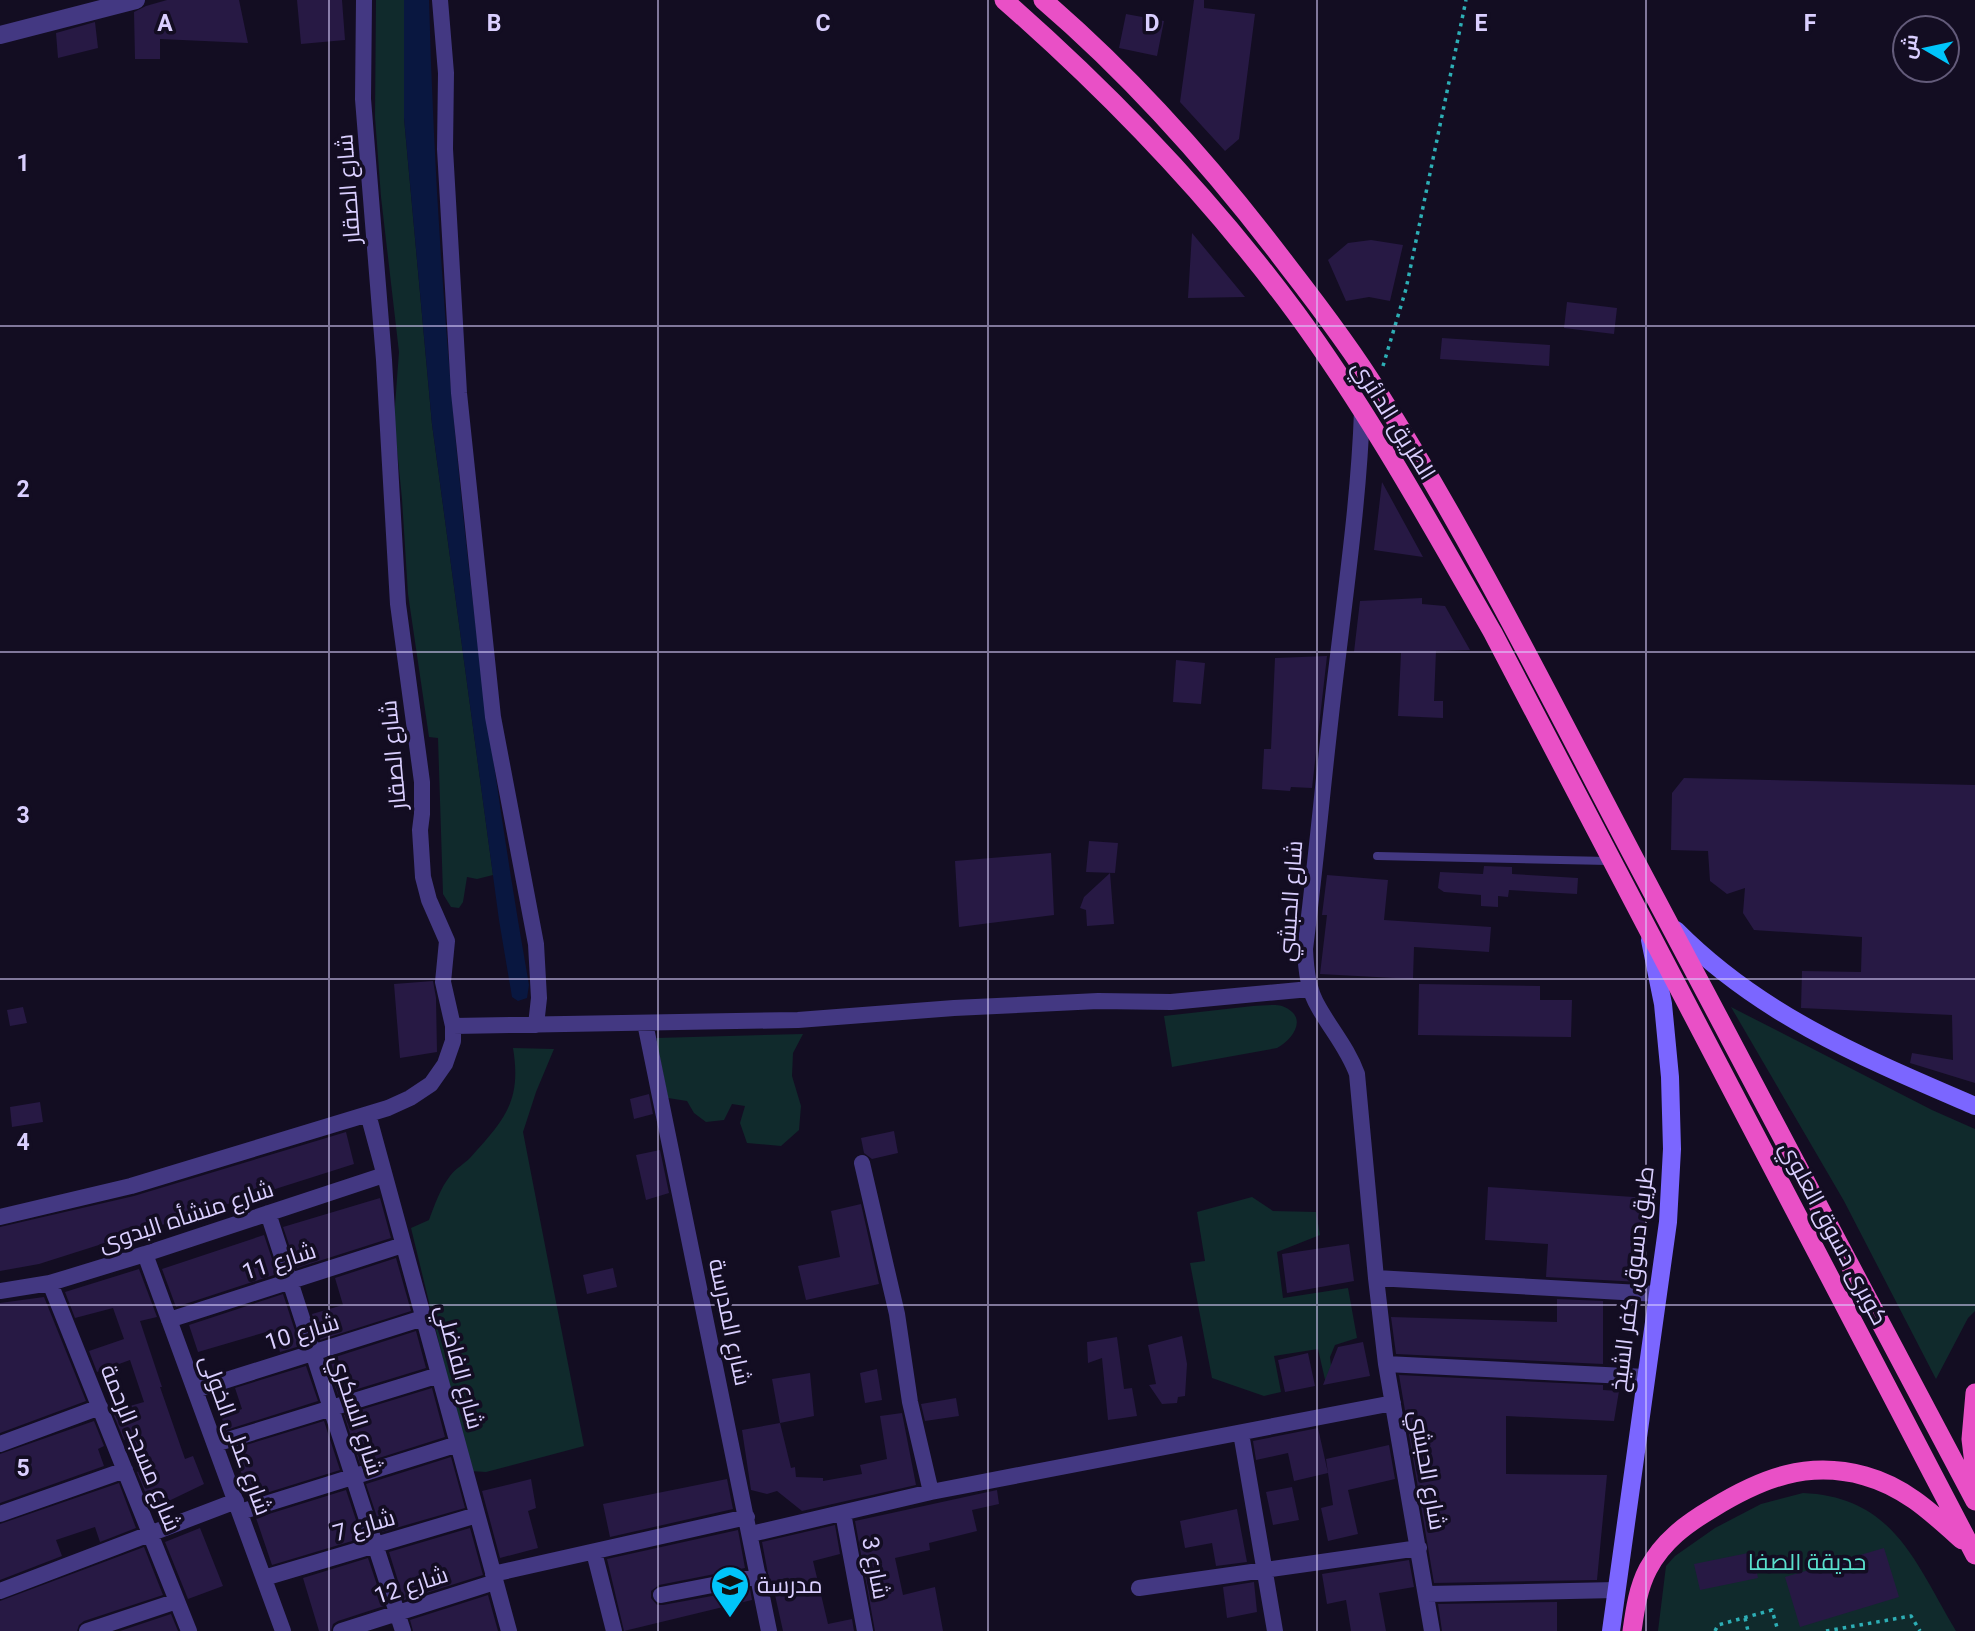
<svg xmlns="http://www.w3.org/2000/svg" width="1975" height="1631" font-family="Roboto,Cairo,sans-serif">
	<rect width="100%" height="100%" fill="#130d22"/>
	<path fill="#102a2c" d="M376 0H404V118L432 424 493 875 477 879 467 877 463 902 459 908 451 907 443 894 438 738 429 737 408 594 402 499 394 419 399 352 381 197 375 117Z
		M1253 1006C1261 1006 1274 1004 1282 1006 1309 1016 1294 1039 1277 1048L1172 1067 1164 1016Z
		M1731 1007 1932 1110 1975 1129V1311L1968 1318 1936 1379 1844 1201Z
		M803 1034 793 1053 792 1076 801 1106 799 1130 781 1146 747 1143 740 1123 745 1106 732 1104 724 1120 706 1122 694 1113 687 1101 668 1098 656 1038Z
		M513 1048 554 1049 536 1092 523 1132 584 1446 486 1472 470 1471 411 1228 429 1220C435 1204 440 1189 450 1176 455 1169 464 1164 470 1158 504 1120 522 1102 513 1048Z
		M1252 1197 1273 1211 1316 1212 1320 1235 1277 1252 1283 1298 1348 1288 1357 1338 1335 1345 1330 1357 1333 1382 1326 1384 1318 1349 1274 1356 1281 1392 1264 1396 1212 1378 1190 1263 1205 1261 1197 1212Z
		M1803 1493C1894 1497 1915 1562 1956 1631H1658L1666 1566 1675 1556 1715 1528 1761 1504Z"/>
	<path fill="#091740" d="M404 0H429C438 330 472 660 529 985L527 998 518 1001 512 997 499 920 432 424 404 118Z"/>
	<path fill="#271944" d="M167 0H239L248 43 160 39V59H135L134 12 146 6Z
		M297 0H342L345 40 301 44Z
		M1194 0H1204V8L1255 14 1239 139 1225 151 1180 102Z
		M1126 14 1164 21 1157 56 1119 48Z
		M95 22 98 48 58 58 56 33Z
		M1192 233 1245 297 1188 298Z
		M1371 240 1403 245 1390 301 1369 297 1346 301 1328 260 1348 243Z
		M1567 302 1617 308 1614 334 1564 328Z
		M1442 338 1550 345 1549 366 1440 359Z
		M1382 482 1423 557 1374 550Z
		M1422 598V604L1445 606 1470 650 1436 651 1434 701H1443V718L1398 716 1401 653 1354 652 1360 601Z
		M1327 656 1312 788 1291 787 1290 791 1262 789 1264 749H1271L1275 658Z
		M1176 660 1205 663 1201 704 1173 702Z
		M1684 778 1975 785V1083L1910 1063 1912 1053 1953 1060 1952 1015 1801 1008 1802 971 1861 972 1862 937 1754 930 1743 913 1745 888 1727 894 1710 881 1708 851 1671 850 1672 793Z
		M1089 841 1118 843 1115 873 1086 872Z
		M1051 853 1054 915 959 927 955 861Z
		M1484 866 1512 867V874L1578 878 1577 894 1509 890 1508 897 1498 896V907L1481 906V895L1444 892 1438 888 1440 872 1483 874Z
		M1110 873 1114 924 1087 926 1086 910 1080 908 1084 897Z
		M1327 875 1388 880 1384 920 1491 927 1489 952 1414 947 1413 979 1320 974 1327 915H1322Z
		M433 981 436 998 437 1052 400 1058 394 984Z
		M1419 984 1540 986V1000H1572L1571 1037 1418 1035Z
		M23 1007 27 1023 10 1026 7 1010Z
		M649 1094 653 1114 634 1119 630 1099Z
		M40 1102 43 1122 12 1127 10 1107Z
		M894 1131 898 1153 872 1159 864 1153 861 1138Z
		M346 1132 354 1164 39 1264 0 1271V1227L134 1196Z
		M660 1150 669 1193 646 1200 636 1155Z
		M1488 1187 1648 1198 1640 1282 1546 1277 1548 1244 1485 1240Z
		M380 1198 391 1238 297 1268 283 1227Z
		M861 1204 879 1284 806 1300 798 1266 840 1257 831 1211Z
		M264 1235 277 1274 176 1307 162 1269Z
		M1349 1244 1354 1281 1287 1293 1282 1254Z
		M396 1258 411 1311 320 1340 312 1314 343 1305 335 1278Z
		M613 1268 617 1287 587 1294 583 1275Z
		M139 1269 157 1317 140 1321 162 1387H160L185 1459 193 1456 204 1484 152 1509 137 1472 140 1470 129 1438 124 1440 112 1411 144 1402 130 1360 97 1372 89 1351 124 1339 113 1308 75 1318 65 1292Z
		M283 1294 300 1346 280 1352 273 1330 198 1352 189 1325Z
		M44 1297 86 1401 0 1433V1303Z
		M1557 1299 1603 1301V1364L1396 1354 1391 1317 1557 1322Z
		M416 1331 426 1368 338 1395 326 1360Z
		M1182 1336 1187 1364 1185 1396 1178 1397 1177 1403 1162 1404 1149 1385 1156 1384 1148 1345Z
		M1117 1337 1124 1389 1132 1388 1137 1416 1108 1420 1102 1358 1088 1363 1087 1342Z
		M1363 1342 1370 1376 1323 1385 1338 1347Z
		M1308 1353 1315 1386 1285 1392 1278 1360Z
		M306 1366 318 1401 226 1430 221 1416 242 1409 235 1388Z
		M877 1369 882 1400 865 1403 860 1373Z
		M810 1373 814 1416 780 1423 772 1379Z
		M1399 1375 1603 1385V1390L1619 1391 1614 1421 1506 1416V1474L1607 1475 1597 1580 1434 1583Z
		M432 1388 445 1437 360 1464 344 1415Z
		M956 1398 959 1416 925 1421 921 1404Z
		M902 1413 916 1485 802 1511 777 1491 767 1494 751 1490 742 1430 780 1423 791 1468 795 1467 796 1477 823 1478V1481L862 1474 860 1465 887 1459 880 1416Z
		M94 1421 104 1446 98 1449 104 1466 0 1503V1454Z
		M324 1421 340 1470 250 1498 233 1449Z
		M1318 1428 1328 1473 1326 1459 1389 1445 1395 1479 1348 1490 1358 1534 1328 1541 1321 1508 1333 1505 1328 1473 1294 1481 1288 1453 1256 1460 1253 1441Z
		M451 1457 465 1508 382 1532 366 1484Z
		M531 1479 536 1508 528 1511 538 1548 500 1558 482 1491Z
		M727 1479 733 1509 610 1537 603 1504Z
		M119 1483 136 1528 100 1542 95 1527 56 1540 62 1556 0 1580V1524Z
		M1292 1487 1299 1520 1273 1525 1266 1492Z
		M346 1490 362 1538 272 1565 256 1518Z
		M997 1490 999 1504 972 1510 977 1531 929 1543 930 1550 895 1558 903 1595 935 1587 943 1631H875L855 1521Z
		M1237 1509 1247 1562 1216 1566 1212 1543 1185 1548 1180 1521Z
		M835 1525 840 1554 813 1561 828 1624 852 1619 854 1631H783L775 1595H772L762 1542Z
		M200 1528 223 1586 188 1599 165 1542Z
		M470 1528 483 1575 404 1600 389 1552Z
		M738 1530 745 1568 659 1585 651 1591V1598L657 1605H663L750 1589 752 1600 624 1631 607 1559Z
		M144 1547 163 1595 84 1621 79 1625 77 1631H0V1601Z
		M1884 1548 1899 1597 1800 1627 1785 1577Z
		M1753 1552 1758 1578 1700 1590 1694 1564Z
		M368 1558 384 1606 338 1621 333 1624 331 1631H319L303 1578Z
		M1409 1560 1414 1587 1379 1593 1386 1631H1351L1346 1600 1327 1604 1322 1574Z
		M1254 1582 1257 1612 1227 1618 1223 1587Z
		M488 1595 498 1631H413L410 1620Z
		M1557 1602V1631H1442L1438 1604Z
		M171 1614 178 1631H120Z"/>
	<g fill="none" stroke-linecap="round" stroke-linejoin="round">
		<path stroke="#2daeb5" stroke-width="3.5" stroke-dasharray="3.5 5" stroke-linecap="butt" d="M1383 366 1406 289 1466 0
			M1745 1618 1748 1631
			M1715 1631 1718 1625 1772 1610 1778 1631
			M1826 1631 1911 1616 1920 1631"/>
		<path stroke="#433882" stroke-width="8" d="M1377 856 1609 861"/>
		<path stroke="#433882" stroke-width="16" d="M440 0 446 73 445 149 459 393 493 717 536 944 539 998 536 1025
			M1362 411C1359 496 1347 580 1337 664 1325 759 1317 855 1305 949 1306 970 1308 990 1319 1008 1332 1031 1348 1049 1357 1074L1376 1278 1386 1364 1432 1631
			M645 1023 769 1631
			M453 1026 798 1020 954 1008 1098 1001 1171 1002 1310 989
			M368 1114 509 1631
			M862 1163 897 1314 910 1402 931 1492
			M268 1213 403 1631
			M0 1217 131 1186 388 1108 410 1098 431 1084 445 1064 453 1041V1026L443 982 447 941 429 900 423 877 420 830 422 814V782L398 604 384 360 363 99 364 0
			M145 1254 283 1631
			M1376 1278 1658 1294
			M50 1283 189 1631
			M0 1291 50 1283 145 1254 384 1175
			M169 1320 403 1245
			M1386 1364 1646 1377
			M195 1390 423 1318
			M1241 1433 1275 1631
			M0 1444 100 1407
			M215 1444 439 1375
			M240 1512 458 1444
			M843 1513 865 1631
			M0 1514 125 1470
			M751 1534 931 1492 1393 1403
			M594 1552 614 1631
			M493 1574 747 1517
			M264 1578 477 1515
			M1139 1588 1419 1548
			M0 1591 236 1501
			M1427 1594 1616 1590
			M661 1595 759 1576
			M87 1631 177 1601
			M341 1631 495 1582"/>
		<path stroke="#433882" stroke-width="18" d="M0 35 136 0"/>
		<path stroke="#7b66ff" stroke-width="18" d="M1676 930C1761 1016 1866 1059 1975 1106
			M1611 1631 1668 1222 1672 1149 1670 1077 1663 1004 1650 940"/>
		<path stroke="#e950c6" stroke-width="19" d="M1004 0C1111 94 1211 198 1296 313 1370 414 1431 525 1493 633L1975 1555
			M1043 0C1135 79 1217 172 1290 269 1321 309 1352 350 1378 392 1472 541 1550 698 1632 854 1746 1070 1861 1285 1975 1501
			M1975 1393 1971 1439 1975 1472
			M1632 1631C1635 1610 1638 1588 1648 1569 1663 1541 1686 1524 1713 1508 1762 1478 1808 1460 1865 1476 1905 1487 1932 1513 1962 1540"/>
	</g>
	<path fill="none" stroke="#dacfff" stroke-width="2" stroke-opacity="0.55" d="M329 0V1631M658 0V1631M988 0V1631M1317 0V1631M1646 0V1631M0 326H1975M0 652H1975M0 979H1975M0 1305H1975"/>
	<defs>
		<symbol id="school-pin" viewBox="-11 -11 22 30"><path d="M0 17L-7.5 6A9.5 9.5 0 1 1 7.5 6Z" fill="#00c5fa" stroke="#130d22"/><path d="M0-5L7-2L0 1L-7-2ZM-4 1L0 2.5L4 1V4Q0 6-4 4Z" fill="#111"/></symbol>
	</defs>
	<g fill-rule="evenodd">
		<use href="#school-pin" x="708" y="1563" width="44" height="60"/>
	</g>
	<g text-anchor="middle" stroke-width="7" stroke-linejoin="round" paint-order="stroke">
		<g font-size="23" fill="#dacfff" stroke="#130d22">
			<text transform="translate(348 189) rotate(-94)" y="8">شارع الصقار</text>
			<text transform="translate(1394 420) rotate(58)" y="8">الطريق الدائري</text>
			<text transform="translate(393 755) rotate(-95)" y="8">شارع الصقار</text>
			<text transform="translate(1290 901) rotate(-86)" y="8">شارع الحبشي</text>
			<text transform="translate(186 1216) rotate(-18)" y="8">شارع منشأه البدوى</text>
			<text transform="translate(1834 1233) rotate(62)" y="8">كوبرى دسوق العلوي</text>
			<text transform="translate(279 1261) rotate(-18)" y="8">شارع 11</text>
			<text transform="translate(1632 1279) rotate(-83)" y="8">طريق دسوق, كفر الشيخ</text>
			<text transform="translate(730 1322) rotate(78)" y="8">شارع المدرسة</text>
			<text transform="translate(302 1332) rotate(-17)" y="8">شارع 10</text>
			<text transform="translate(460 1367) rotate(75)" y="8">شارع الفاضلي</text>
			<text transform="translate(357 1415) rotate(72)" y="8">شارع السكري</text>
			<text transform="translate(236 1435) rotate(70)" y="8">شارع عدلى الخولى</text>
			<text transform="translate(141 1448) rotate(68)" y="8">شارع مسجد الرحمة</text>
			<text transform="translate(1428 1470) rotate(80)" y="8">شارع الحبشي</text>
			<text transform="translate(364 1525) rotate(-16)" y="8">شارع 7</text>
			<text transform="translate(876 1568) rotate(79)" y="8">شارع 3</text>
			<text transform="translate(411 1585) rotate(-18)" y="8">شارع 12</text>
		</g>
		<g font-size="23" fill="#5ae0ce" stroke="#130d22">
			<text x="1807" y="1570">حديقة الصفا</text>
		</g>
		<g font-size="23" fill="#dacfff" stroke="#130d22" text-anchor="start">
			<text x="757" y="1593">مدرسة</text>
		</g>
	</g>
	<g font-size="23" text-anchor="middle" font-weight="bold" fill="#dacfff" stroke="#130d22" stroke-width="7" stroke-linejoin="round" paint-order="stroke">
		<text x="165" y="31">A</text>
		<text x="494" y="31">B</text>
		<text x="823" y="31">C</text>
		<text x="1152" y="31">D</text>
		<text x="1481" y="31">E</text>
		<text x="1810" y="31">F</text>
		<text x="23" y="171">1</text>
		<text x="23" y="497">2</text>
		<text x="23" y="823">3</text>
		<text x="23" y="1150">4</text>
		<text x="23" y="1476">5</text>
	</g>
	<g transform="translate(1926 49) rotate(279)"><circle r="33" fill="#130d22" stroke="#635b7a" stroke-width="2"/>
	<path d="M0-5L12 26L0 18L-12 26Z" fill="#00c5fa"/>
	<text y="-10" font-size="19" font-weight="bold" text-anchor="middle" fill="#dacfff">ش</text>
	</g>
</svg>
